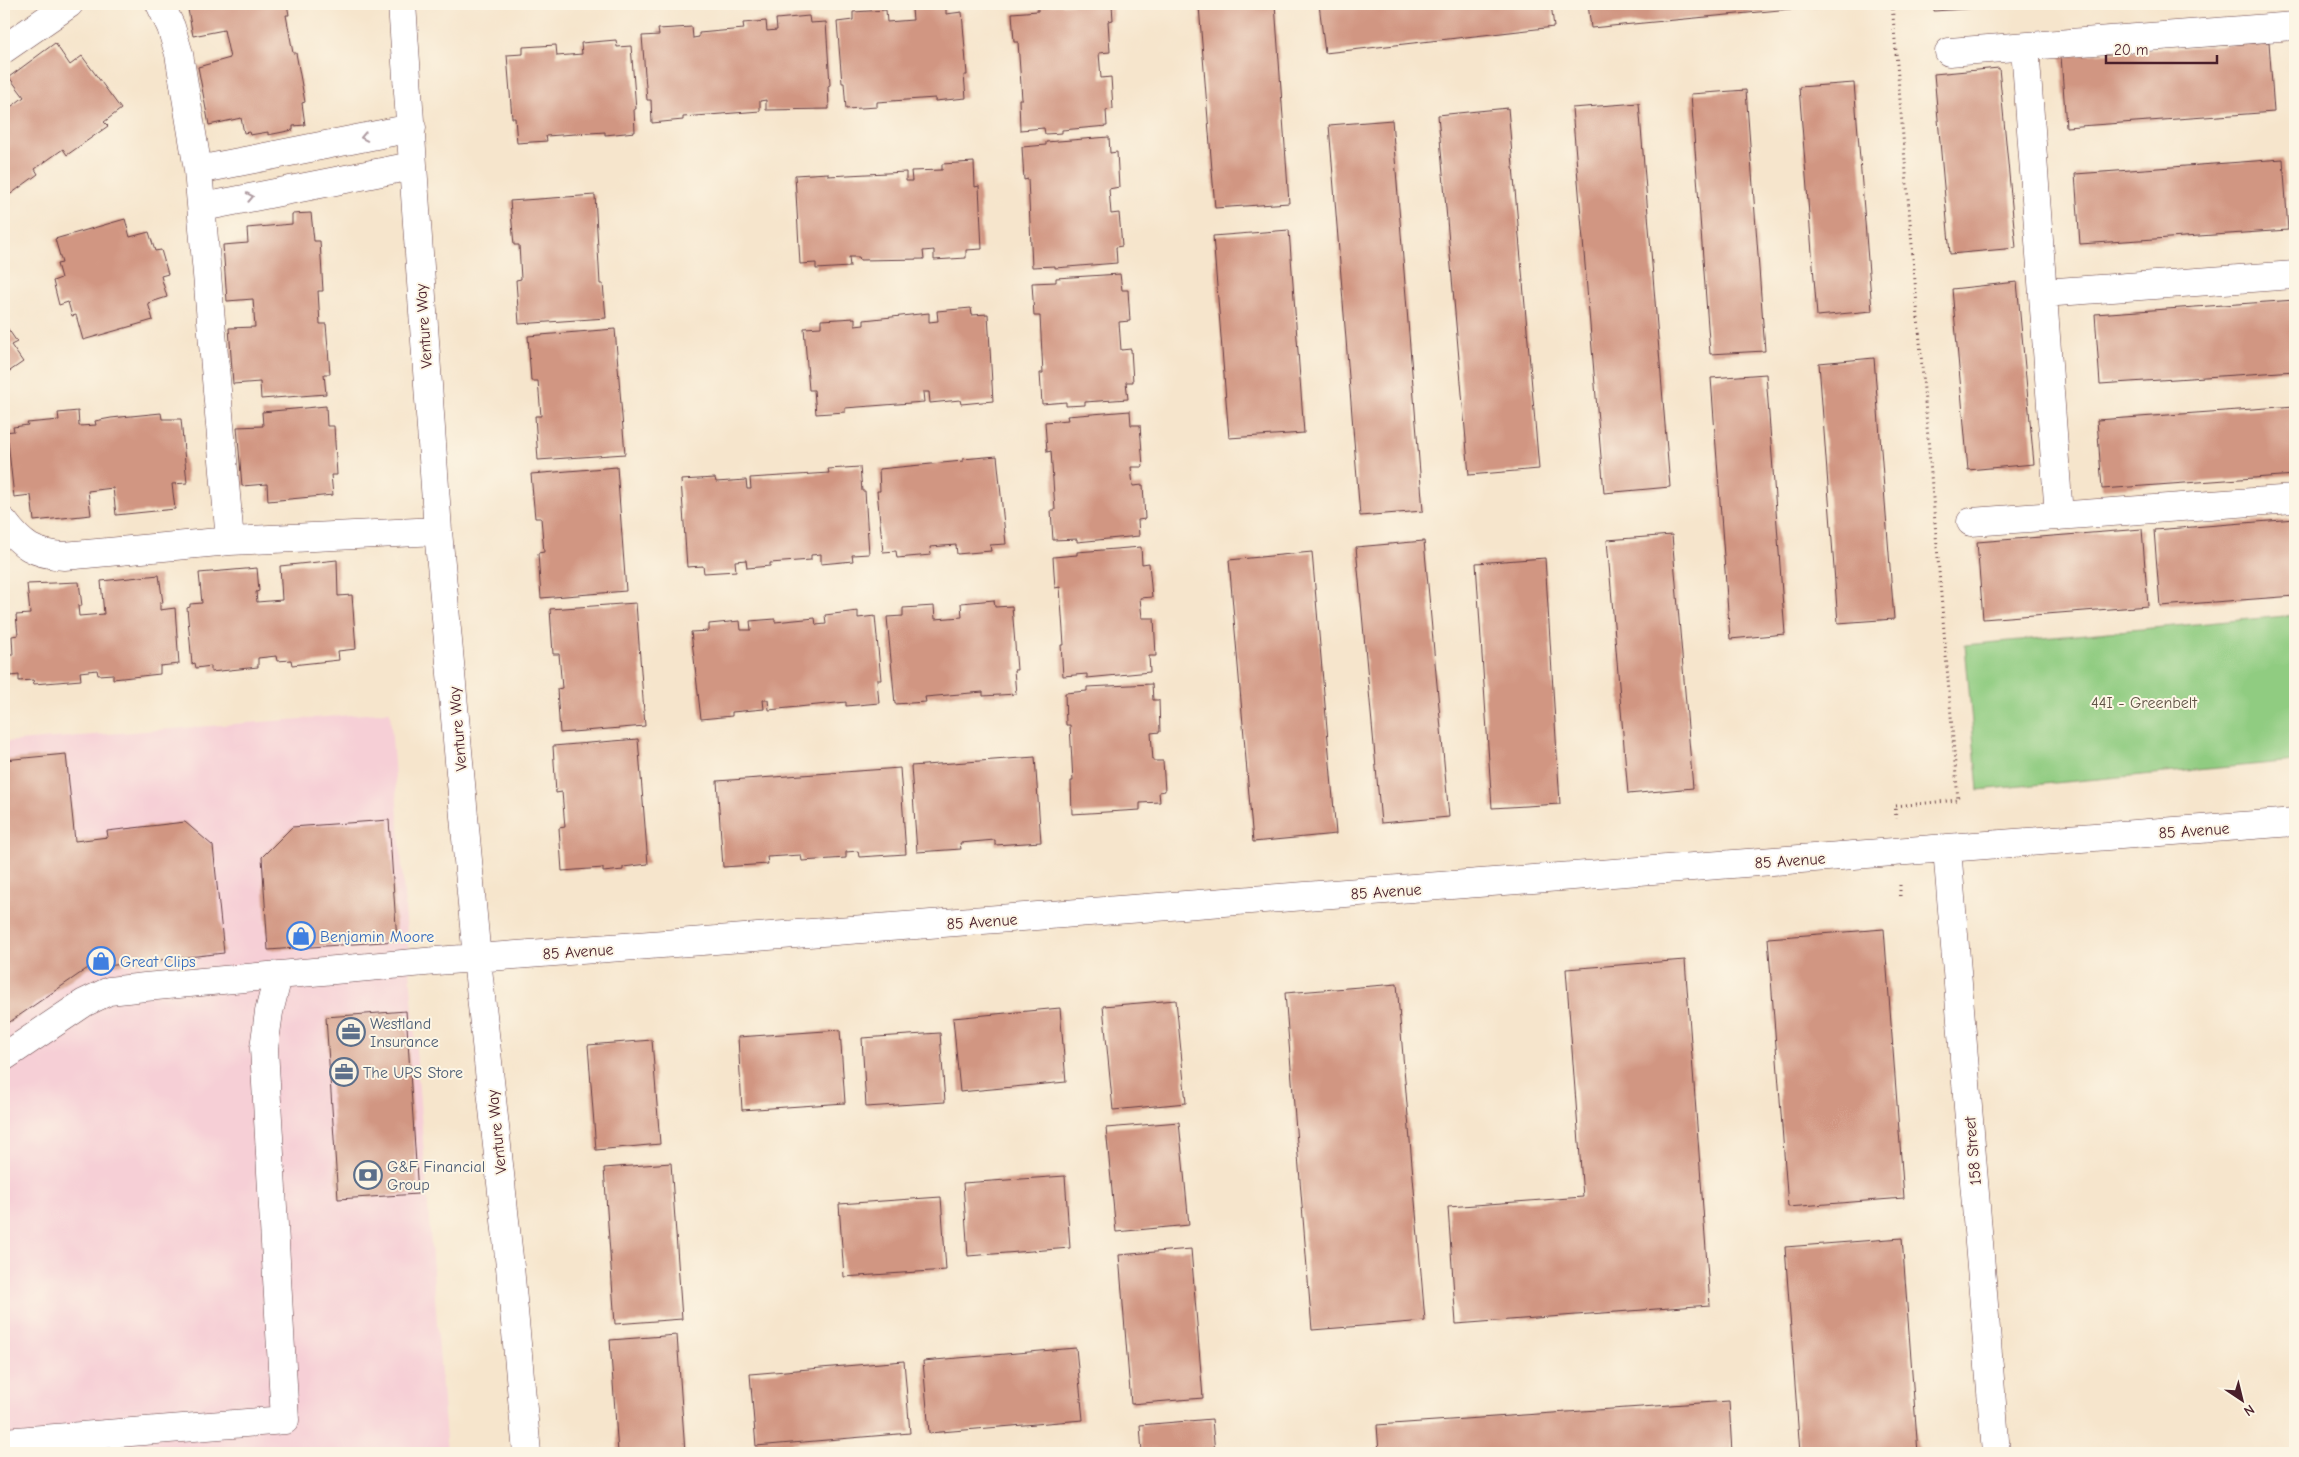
<svg xmlns="http://www.w3.org/2000/svg" width="2299" height="1457" font-family="'Comic Neue',sans-serif">
	<rect width="100%" height="100%" fill="#fcf5e5"/>
	<filter id="ink" filterUnits="userSpaceOnUse"><feTurbulence type="fractalNoise" baseFrequency=".02" numOctaves="2"/><feDisplacementMap in="SourceGraphic" scale="10" xChannelSelector="R" yChannelSelector="G"/><feConvolveMatrix kernelMatrix="1 2 1 2 8 2 1 2 1" color-interpolation-filters="sRGB"/></filter>
	<filter id="wash" filterUnits="userSpaceOnUse"><feTurbulence type="fractalNoise" baseFrequency=".0096" numOctaves="4" result="noise"/><feDisplacementMap in="SourceGraphic" scale="20" xChannelSelector="R" yChannelSelector="G"/><feGaussianBlur stdDeviation="1.12" result="paint"/><feColorMatrix in="noise" values="0 0 0 0 0 0 0 0 0 0 0 0 0 0 0 0 0 1.4 0 .05"/><feComposite in="paint" operator="in"/></filter>
	<g filter="url(#wash)">
		<rect width="100%" height="100%" fill="#f6e5cc"/>
		<path fill="#f6cfd6" d="M390 712 447 1453H4V742Z"/>
		<path fill="#90cc81" stroke="#6d7656" d="M2295 615V761L1978 790 1965 645Z"/>
		<g id="blocks">
			<path fill="#d19682" d="M187 4H287L289 15H286L293 53H296L305 102 302 103 305 125 293 126V130L268 135V132L250 135 249 132 244 133 241 118 209 125 198 67 230 58 224 30 193 36Z
				M1077 4 1112 5 1113 20 1108 21 1110 52 1099 53 1101 78 1111 77 1113 109 1106 110 1107 126 1062 130V133L1045 134 1044 128 1020 130 1019 99H1022L1018 42H1014L1012 13 1038 11V6Z
				M1223 4H1275L1289 203 1215 208 1199 6Z
				M1319 4H1551L1554 27 1325 53Z
				M1588 4H1832V5L1591 28Z
				M1934 4H2024V5L1934 11Z
				M946 6V14L962 12 967 75H964L966 98 935 101V98L877 102V107L846 109 844 83H842L837 22 853 20V12L886 10 887 22 913 20 912 9Z
				M809 16 810 23 826 22 830 85 828 86 829 109 766 110V100L760 101V111L683 117V120L652 123 651 100H647L642 36 659 35 658 29 692 27 693 38 699 37V33L744 29 743 23 766 21 767 31 777 30 776 19Z
				M616 40 617 47 631 46 636 109H634L635 132 605 135V132L546 136 547 141 517 143 515 118H512L507 55 523 54V47L556 45 557 56 582 54 581 43Z
				M2269 42 2274 112 2066 127 2061 56Z
				M55 43 70 65 82 56 121 109 104 122 108 126 67 155 63 149 35 169 38 174 4 199V112L24 97 9 77Z
				M1999 68 2016 248 1950 254 1934 74Z
				M1854 83 1872 311 1817 316 1799 87Z
				M1746 90 1765 351 1710 354 1691 94Z
				M1639 103 1670 487 1604 493 1572 108Z
				M1508 108 1539 469 1469 475 1438 115Z
				M1392 120 1423 511 1360 516 1329 125Z
				M1109 137 1110 153 1117 152 1119 187 1109 189 1111 214 1119 213 1122 246 1116 247 1117 263 1055 268V266L1032 267 1028 179 1024 180 1022 147 1046 145V142Z
				M2283 159 2288 230 2080 244 2075 174Z
				M974 162 975 187 979 186 982 249 966 250V258L934 260V250L923 251 924 259 860 260 859 257H849L850 267 816 269V263L800 264 795 175 828 173V176L906 172V181H912L911 171 942 170V164Z
				M595 195 600 284H603L606 318 519 324 516 280 521 279 519 245H514L510 201Z
				M311 213 314 241H320L323 291H318L320 324H326L330 374H324L326 394 261 399 260 382 233 384 229 328 255 327 253 299 227 301 223 245 248 243 247 228 292 224V214Z
				M125 219 130 237 149 232 155 251 161 250 168 274 161 276 167 297 148 303 153 320 83 340 76 315 72 316 68 302 59 305 53 281 61 278 57 264 62 263 55 239Z
				M1289 230 1304 433 1229 438 1213 236Z
				M1120 274 1122 290H1128L1130 321 1119 322 1121 350 1131 349 1133 382H1126L1128 399 1085 402V405L1066 406V402L1042 404 1040 373H1043L1040 316H1034L1032 283 1056 282V278Z
				M2017 282 2034 464 1968 470 1952 289Z
				M2295 300V371L2100 384 2095 314Z
				M971 308 972 315 988 314 993 401 961 404 960 400 930 403 929 392H923L924 402 845 408V412L816 414 814 390H809L804 328 821 327V320L855 318V326L864 325V320L929 313V322L938 321 937 311Z
				M4 323 17 342 11 345 23 362 4 375Z
				M615 329 625 454 538 460 535 416H541L538 381H531L528 336Z
				M1874 358 1894 619 1838 623 1819 363Z
				M1766 374 1785 634 1730 639 1711 378Z
				M326 406 327 426H334L337 475H331L333 495 268 501 267 484 242 486 237 427 263 426 262 412Z
				M2295 406V475L2102 489 2097 420Z
				M78 411 79 426 96 425 95 421 111 418 161 413 162 419H181L187 483 172 484 175 509 116 515 113 488 88 491 91 515 34 521 31 495 14 497 8 441H4V432L14 431 13 427 28 425 27 423 59 420 58 413Z
				M1130 411 1131 425H1140L1143 467H1131L1133 486 1143 485 1145 519 1138 520 1139 536 1077 542V539L1053 540 1051 510H1055L1051 451 1047 452 1045 422 1068 420 1067 416Z
				M997 456 1006 544 990 545 991 551 957 554 956 545 930 547 931 555 897 558 896 551 883 552 877 491H880L879 469 963 461V459Z
				M617 467 626 591 541 598 538 553 544 552 541 518H535L531 474Z
				M860 467 862 491H865L869 554 852 555 853 561 821 564V554L811 555V560L770 563V566L747 568 746 560 735 561 736 571 704 573 703 566 687 567 681 480 715 478 716 482 746 480 747 489H751L750 478 829 473 828 469Z
				M2295 519V596L2160 606 2154 530Z
				M2142 529 2148 606 1983 619 1977 542Z
				M1672 535 1693 788 1628 794 1607 540Z
				M1424 541 1449 817 1381 823 1356 547Z
				M1141 547 1142 564 1149 563 1152 597 1140 598 1142 618H1154L1156 656H1149L1150 672 1087 678V674L1063 676 1061 645H1064L1060 587 1055 588 1053 557 1077 555V552Z
				M1312 552 1336 834 1253 842 1229 560Z
				M1545 558 1560 804 1492 808 1476 563Z
				M337 560 338 596 352 595 356 649 338 651 339 660 292 665 291 660 277 661 276 656 258 658V667L211 672V666L196 668 195 663 192 664 187 608 190 607V604L202 603 199 573 257 568 259 591 256 592 257 602 282 600 280 566Z
				M159 575 163 603H160V610L175 608 179 664 160 666V674L113 679V674L98 675 97 670 80 672 81 680 34 684 33 680 19 681V675L11 676 9 655H13L12 636 18 635 16 615 30 614 27 584 79 582 82 606H78L79 616 104 614 101 581Z
				M994 600 995 607 1012 606 1017 670H1014L1016 694 983 696V692L925 697 926 702 895 704 887 617 903 616V608L934 606 935 619 962 617 961 603Z
				M636 603 645 726 560 733 557 689 562 688 559 654H553L550 609Z
				M858 611V618L875 616 881 680H877L879 703 846 706V702L769 710 768 700H763L764 709 732 712V716L701 719 691 632 709 631V624L740 621 741 630H751L750 621 775 619V622L815 618 816 625 826 624 825 615Z
				M1152 684 1153 700H1159L1160 732 1151 733 1153 761H1163L1165 791 1159 792 1160 802 1140 803V810L1072 814 1071 781H1073L1070 725H1066L1065 693 1087 691V687Z
				M638 739 648 864 623 867V870L603 872V868L562 871 559 828 565 827 562 792 556 793 553 746Z
				M66 754 75 841 108 837 107 831 185 822 213 846 224 953 88 968 4 1026V760Z
				M1035 757 1041 842 995 845V840L960 843 961 849 917 852 911 766Z
				M900 768 906 854 859 857 858 851 846 852V858L802 861 801 855 767 857 768 864 723 867 717 781Z
				M389 820 397 941 268 950 262 857 292 827Z
				M1884 929 1904 1198 1788 1207 1768 938Z
				M1685 960 1710 1305 1456 1324 1448 1207 1583 1197 1566 969Z
				M1397 984 1425 1321 1312 1330 1285 993Z
				M1176 1000 1186 1103 1113 1110 1103 1006Z
				M1060 1008 1066 1082 960 1092 953 1018Z
				M406 1011 418 1194 338 1199 326 1017Z
				M840 1030 845 1103 742 1110 738 1037Z
				M940 1033 945 1102 866 1107 862 1038Z
				M652 1040 660 1144 596 1150 588 1045Z
				M1179 1122 1189 1225 1116 1232 1106 1128Z
				M671 1163 682 1319 615 1324 604 1168Z
				M1065 1176 1070 1248 968 1256 963 1183Z
				M941 1197 946 1270 844 1277 839 1204Z
				M1902 1238 1918 1453H1800L1785 1247Z
				M1191 1249 1203 1398 1131 1404 1119 1255Z
				M677 1335 685 1453H618L610 1340Z
				M1076 1348 1083 1420 929 1433 923 1361Z
				M904 1361 910 1433 756 1446 750 1374Z
				M1729 1401 1732 1453H1379L1377 1425Z
				M1212 1419 1215 1453H1142L1140 1425Z"/>
		</g>
	</g>
	<g filter="url(#ink)">
		<use href="#blocks" fill-opacity="0" stroke="#643d43" stroke-width="1"/>
		<g fill="none" stroke-linecap="round" stroke-linejoin="round">
			<defs>
				<path id="minor" d="M160 4 171 27 179 54 198 170 230 541
					M402 4 438 531 477 959 510 1267 527 1453
					M2025 47 2059 516
					M4 49 69 4
					M1949 52 2295 26
					M198 170 412 128
					M203 207 412 166
					M2043 293 2295 275
					M4 522C22 546 34 554 64 556L230 541 438 531
					M1971 522 2295 499
					M1947 848 1996 1453
					M4 1057 84 1003 109 991 145 987 436 961 2295 822
					M4 1442 285 1420 264 1048 269 1012 278 976"/>
			</defs>
			<use href="#minor" stroke="#643d43" stroke-width="29"/>
			<path stroke="#643d43" stroke-width="3" stroke-dasharray="1 4" stroke-linecap="butt" d="M1892 4 1958 800 1895 806 1896 819
				M1900 885V896"/>
			<use href="#minor" stroke="#fff" stroke-width="28"/>
		</g>
		<defs><path id="oneway-chevron" d="M-2-3.5L2.5 0L-2 3.5" fill="none" stroke-width="1.6" stroke-linecap="round" stroke-linejoin="round" transform="scale(1.25)"/></defs>
		<g stroke="#ae9aa0">
			<use href="#oneway-chevron" transform="translate(364 137) rotate(169)"/>
			<use href="#oneway-chevron" transform="translate(250 197) rotate(-11)"/>
		</g>
	</g>
	<defs>
		<symbol id="shop-ring" viewBox="-11 -11 22 22"><circle r="9.5" fill="#fcf5e5" stroke="#3f7fe0" stroke-width="1.5"/><path d="M-5-2.5h2.3a2.7 3.5 0 0 1 5.4 0H5L5.5 6h-11ZM-1.5-2.5h3a1.5 2.3 0 0 0-3 0Z" fill="#3f7fe0"/></symbol>
		<symbol id="office-ring" viewBox="-11 -11 22 22"><circle r="9.5" fill="#fcf5e5" stroke="#5c6f8a" stroke-width="1.5"/><path d="M-6-3h4V-5.5h4V-3h4V5H-6ZM-1-4.5V-3h2v-1.5ZM-6 0V1H6V0Z" fill="#5c6f8a"/></symbol>
		<symbol id="bank-ring" viewBox="-11 -11 22 22"><circle r="9.5" fill="#fcf5e5" stroke="#5c6f8a" stroke-width="1.5"/><path d="M-6-4H6V4H-6ZM0-2.3a2.3 2.3 0 1 0 0 4.6a2.3 2.3 0 1 0 0-4.6Z" fill="#5c6f8a"/></symbol>
	</defs>
	<g fill-rule="evenodd">
		<use href="#shop-ring" x="285" y="920" width="32" height="32"/>
		<use href="#shop-ring" x="85" y="945" width="32" height="32"/>
		<use href="#office-ring" x="335" y="1016" width="32" height="32"/>
		<use href="#office-ring" x="328" y="1056" width="32" height="32"/>
		<use href="#bank-ring" x="352" y="1159" width="32" height="32"/>
	</g>
	<g text-anchor="middle" stroke-width="4" stroke-linejoin="round" paint-order="stroke">
		<g font-size="16" fill="#4a1f2b" stroke="#fcf5e5">
			<text transform="translate(423 326) rotate(-94)" y="6">Venture Way</text>
			<text transform="translate(457 729) rotate(-95)" y="6">Venture Way</text>
			<text transform="translate(2194 830) rotate(-4)" y="6">85 Avenue</text>
			<text transform="translate(1790 860) rotate(-4)" y="6">85 Avenue</text>
			<text transform="translate(1386 891) rotate(-4)" y="6">85 Avenue</text>
			<text transform="translate(982 921) rotate(-4)" y="6">85 Avenue</text>
			<text transform="translate(578 951) rotate(-4)" y="6">85 Avenue</text>
			<text transform="translate(496 1132) rotate(-96)" y="6">Venture Way</text>
			<text transform="translate(1972 1151) rotate(-95)" y="6">158 Street</text>
		</g>
		<g font-size="16" fill="#5f5345" stroke="#fcf5e5">
			<text x="2144" y="708">44I - Greenbelt</text>
		</g>
		<g font-size="16" fill="#366cbe" stroke="#fcf5e5" text-anchor="start">
			<text x="320" y="942">Benjamin Moore</text>
			<text x="120" y="967">Great Clips</text>
		</g>
		<g font-size="16" fill="#4e5e75" stroke="#fcf5e5" text-anchor="start">
			<text x="370" y="1029">Westland<tspan x="370" dy="18">Insurance</tspan></text>
			<text x="363" y="1078">The UPS Store</text>
			<text x="387" y="1172">G&amp;F Financial<tspan x="387" dy="18">Group</tspan></text>
		</g>
	</g>
	<rect width="2299" height="1457" fill="none" stroke="#fcf5e5" stroke-width="20"/>
	<g transform="translate(2242 1400) rotate(145)" stroke="#fcf5e5" stroke-width="4" paint-order="stroke">
	<path d="M0-4L9 19L0 12L-9 19Z" fill="#4a1f2b"/>
	<text y="-8" font-size="14" font-weight="bold" text-anchor="middle" fill="#4a1f2b">N</text>
	</g>
	<path d="M2106 55v8h111v-8" fill="none" stroke="#4a1f2b" stroke-width="2.5"/>
	<text x="2114" y="55" font-size="15" fill="#4a1f2b" stroke="#fcf5e5" stroke-width="4" paint-order="stroke">20 m</text>
</svg>
